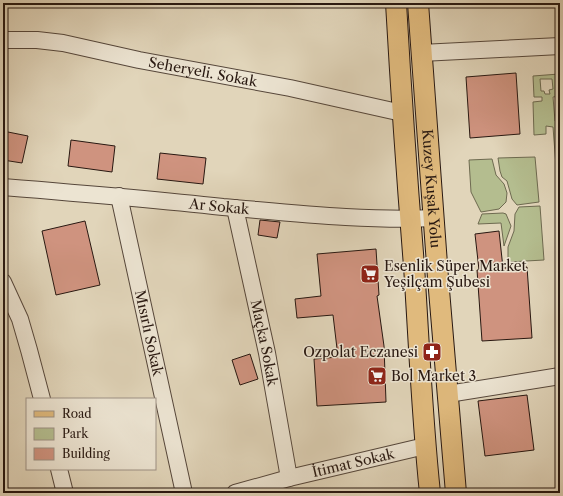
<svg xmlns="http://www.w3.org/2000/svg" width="563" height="496" font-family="'Libre Caslon Text',serif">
	<rect width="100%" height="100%" fill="#e1d5ba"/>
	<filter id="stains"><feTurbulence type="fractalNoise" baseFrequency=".005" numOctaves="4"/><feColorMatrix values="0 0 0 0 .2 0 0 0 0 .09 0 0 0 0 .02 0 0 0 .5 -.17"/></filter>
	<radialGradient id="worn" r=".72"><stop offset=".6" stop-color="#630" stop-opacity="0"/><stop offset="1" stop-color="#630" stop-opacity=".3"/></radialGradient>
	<path fill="#b4bd8f" stroke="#6e6a50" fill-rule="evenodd" d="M559 74 560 96 553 97 555 121H560V218L553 127 546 126V134L534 135 533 102 542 101V97H534L533 76ZM540 79H552L553 89 549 90 550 94H545L544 91H541Z
		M535 157 539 202 517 205 512 199 507 181 502 177 500 171 498 158Z
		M492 159 496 175 504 184 507 193 506 202 499 209 481 212 471 192 469 160Z
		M540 206 544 260 508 262V247L514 231 515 214 519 207Z
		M503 213 506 214 511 226 504 246 501 223 478 224 482 214Z"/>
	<path fill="#cf937f" stroke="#281811" d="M516 73 520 134 470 138 466 77Z
		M3 131 28 136 22 163 3 160Z
		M71 140 115 146 112 172 68 166Z
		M160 153 206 158 203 184 157 179Z
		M260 220 280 222 277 238 258 235Z
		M85 221 100 285 56 295 42 231Z
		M499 231 503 268 527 267 532 338 482 341 477 270H479L475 234Z
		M376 249 379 295 377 296 384 346 386 402 317 406 314 359 338 357 333 315 297 318 295 299 321 296 317 254Z
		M250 354 258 379 240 385 232 360Z
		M527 395 534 450 485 456 478 401Z"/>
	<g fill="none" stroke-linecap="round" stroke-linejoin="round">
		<defs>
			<g id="minor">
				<path id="s1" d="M3 40H37L63 43 139 60 290 88 402 113"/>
				<path d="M421 53 560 46"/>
				<path id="s2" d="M3 187C77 193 150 199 223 207 294 213 364 221 435 218"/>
				<path id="s3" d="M119 196 184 493"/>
				<path id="s4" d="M235 208 267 353 289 478"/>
				<path d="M3 282 20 319 29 350 42 399"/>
				<path d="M448 394 560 376"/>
				<path d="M59 469 65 493"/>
				<path id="s5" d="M235 493 289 478 425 446"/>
			</g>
			<g id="major">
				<path d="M396 3C401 91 407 179 414 266 419 342 422 418 430 493"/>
				<path id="s6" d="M418 3 438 278 456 493"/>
			</g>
		</defs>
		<use href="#minor" stroke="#56473b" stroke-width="18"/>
		<use href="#major" stroke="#281811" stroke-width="22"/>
		<use href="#minor" stroke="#ece4d2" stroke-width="16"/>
		<use href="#major" stroke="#e0ba7d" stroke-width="20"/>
	</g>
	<defs>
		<symbol id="supermarket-square" viewBox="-11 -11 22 22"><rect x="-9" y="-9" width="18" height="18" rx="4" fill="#8f2418" stroke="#ece4d2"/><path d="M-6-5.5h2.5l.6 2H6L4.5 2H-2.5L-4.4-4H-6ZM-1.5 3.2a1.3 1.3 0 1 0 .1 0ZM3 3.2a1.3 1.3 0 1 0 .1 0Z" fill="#fff"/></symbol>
		<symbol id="pharmacy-square" viewBox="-11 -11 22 22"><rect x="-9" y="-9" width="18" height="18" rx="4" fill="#8f2418" stroke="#ece4d2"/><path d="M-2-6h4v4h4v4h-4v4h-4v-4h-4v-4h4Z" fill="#fff"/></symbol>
	</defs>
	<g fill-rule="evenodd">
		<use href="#supermarket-square" x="359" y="263" width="22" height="22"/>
		<use href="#pharmacy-square" x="421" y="341" width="22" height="22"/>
		<use href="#supermarket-square" x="366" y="365" width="22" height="22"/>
	</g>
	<g text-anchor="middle" stroke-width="3" stroke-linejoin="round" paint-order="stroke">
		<g font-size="14" fill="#281811" stroke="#ece4d2">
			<text dy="5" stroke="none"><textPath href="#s1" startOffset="203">Seheryeli. Sokak</textPath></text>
			<text dy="5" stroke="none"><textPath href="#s6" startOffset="186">Kuzey Kuşak Yolu</textPath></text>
			<text dy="5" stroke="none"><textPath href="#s2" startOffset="217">Ar Sokak</textPath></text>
			<text dy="5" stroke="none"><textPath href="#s3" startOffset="140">Mısırlı Sokak</textPath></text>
			<text dy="5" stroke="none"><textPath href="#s4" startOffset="138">Maçka Sokak</textPath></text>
			<text dy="5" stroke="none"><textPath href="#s5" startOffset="122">İtimat Sokak</textPath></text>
		</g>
		<g font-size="14" fill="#281811" stroke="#ece4d2" text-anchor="start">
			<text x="384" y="271">Esenlik Süper Market<tspan x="384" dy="16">Yeşilçam Şubesi</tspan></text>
			<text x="418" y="357" text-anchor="end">Ozpolat Eczanesi</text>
			<text x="391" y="381">Bol Market 3</text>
		</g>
	</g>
	<rect width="563" height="496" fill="none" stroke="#e1d5ba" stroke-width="16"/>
	<rect x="4" y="4" width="555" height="488" fill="none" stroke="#281811" stroke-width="2"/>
	<rect x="8" y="8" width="547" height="480" fill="none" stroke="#281811"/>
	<rect x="26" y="398" width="130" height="72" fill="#ece4d2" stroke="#9e9285"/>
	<rect x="34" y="411" width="20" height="6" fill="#e0ba7d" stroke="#9e9285"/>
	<text x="62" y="418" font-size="12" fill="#281811">Road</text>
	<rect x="34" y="428" width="20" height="12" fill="#b4bd8f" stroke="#9e9285"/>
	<text x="62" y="438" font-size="12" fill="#281811">Park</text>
	<rect x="34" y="448" width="20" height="12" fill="#cf937f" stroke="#9e9285"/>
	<text x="62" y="458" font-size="12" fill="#281811">Building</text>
	<rect width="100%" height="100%" filter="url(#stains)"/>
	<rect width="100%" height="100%" fill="url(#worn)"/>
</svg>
